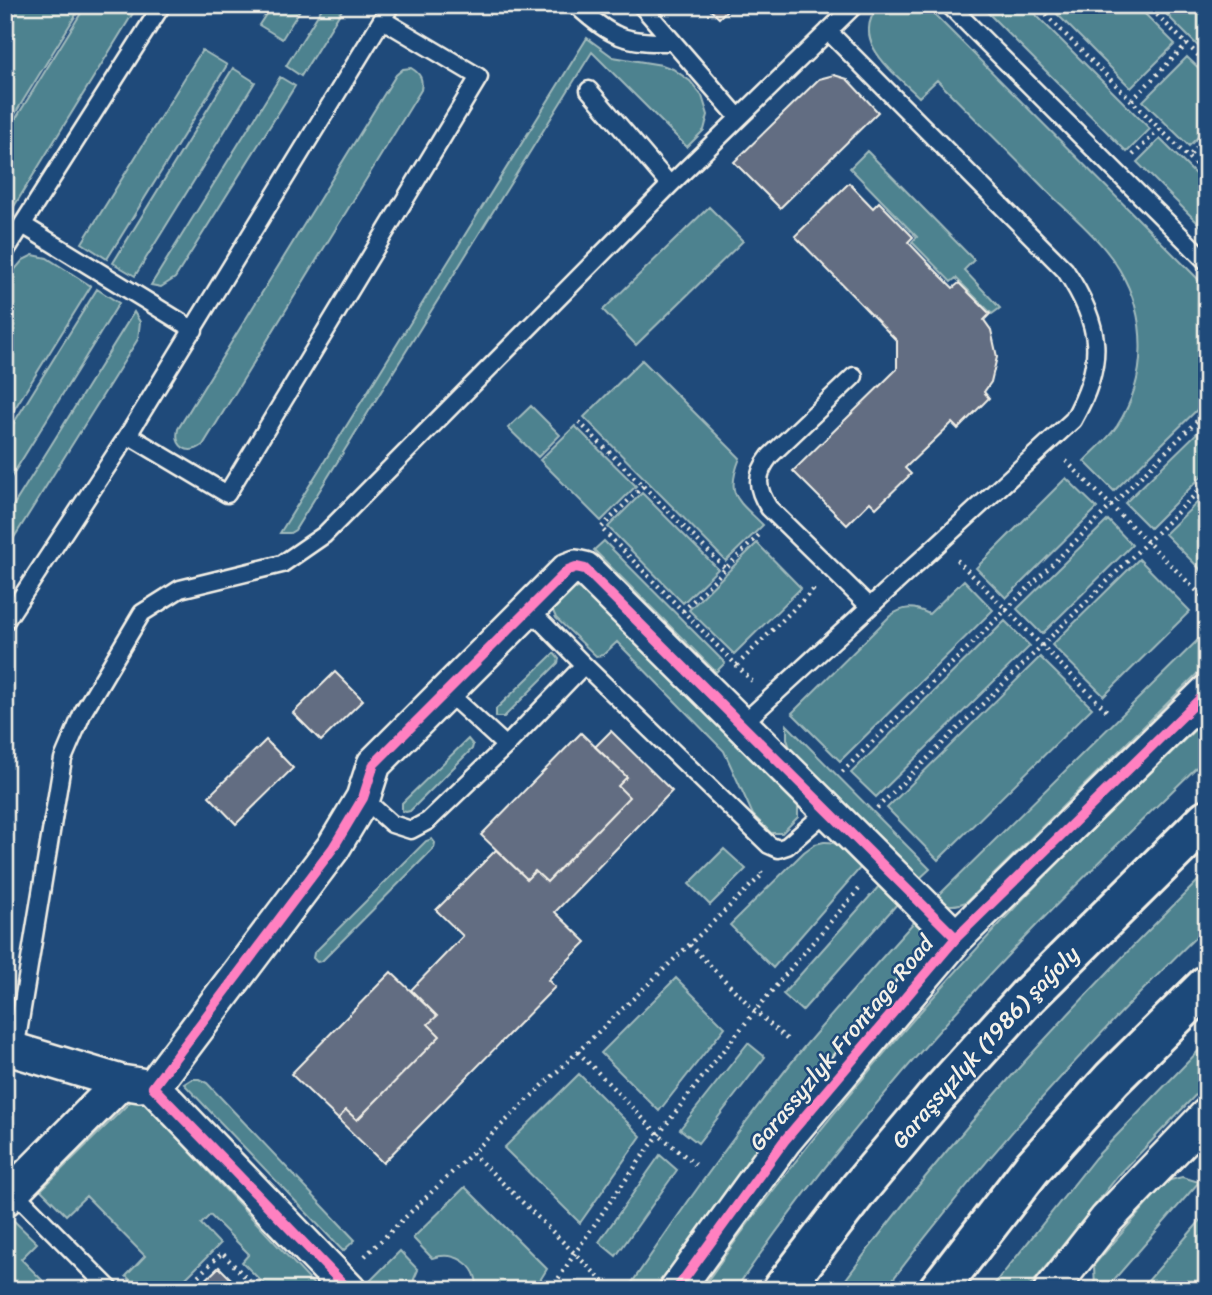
<svg xmlns="http://www.w3.org/2000/svg" width="1212" height="1295" font-family="Sriracha,sans-serif">
	<rect width="100%" height="100%" fill="#1f4a7a"/>
	<filter id="ink" filterUnits="userSpaceOnUse"><feTurbulence type="fractalNoise" baseFrequency=".0143" numOctaves="2"/><feDisplacementMap in="SourceGraphic" scale="14" xChannelSelector="R" yChannelSelector="G"/><feConvolveMatrix kernelMatrix="1 2 1 2 8 2 1 2 1" color-interpolation-filters="sRGB"/></filter>
	<g filter="url(#ink)">
		<path fill="#4e828f" stroke="#a1babc" stroke-width="2" d="M5 5H82L5 130Z
			M86 5H138L5 221V136Z
			M272 5H303L282 39 259 25Z
			M324 5H345L301 76 286 66Z
			M880 5 927 7 1207 288V400L1114 491 1084 461C1095 450 1108 439 1117 426 1148 379 1148 317 1119 269 1101 239 1071 215 1046 190 1010 153 973 117 937 80L919 97C895 73 847 40 880 5Z
			M980 5H1026L1150 129 1127 152Z
			M1048 5H1136L1175 44 1131 88Z
			M1157 5H1204L1207 8V55Z
			M587 38 613 57 662 65 673 69 690 81 702 96 708 115 704 130 687 147 592 52 295 530 290 533H280Z
			M202 50 227 65 107 259 82 243Z
			M1187 57 1207 76V128L1189 146 1143 101Z
			M233 68 255 82 135 276 113 263Z
			M411 68C421 74 423 79 421 90L203 445C188 456 174 447 178 429L396 75 403 69Z
			M280 77 295 86 175 278 161 287 151 285Z
			M1160 139 1207 186V232L1137 162Z
			M867 151 974 260 964 270 1000 308 992 314 956 278 951 282 912 242 917 237 850 168Z
			M709 207 743 241 636 345 603 310Z
			M33 255 47 258 91 286 5 424V281L23 260Z
			M97 289 119 303 5 487V437Z
			M134 312 140 322 138 339 5 552V519Z
			M642 360 740 458C725 496 737 499 763 525L726 561 584 417Z
			M531 406 560 435 538 457 508 428Z
			M1207 423V471L1150 528 1125 503Z
			M575 426 636 486 601 521 540 460Z
			M1066 478 1097 508 1006 598 976 568Z
			M642 493 718 569 683 603 608 527Z
			M1207 493V576L1165 534Z
			M1108 520 1132 545 1042 634 1017 609Z
			M604 541 725 663 716 672 594 550Z
			M757 543 801 588 734 654 689 610Z
			M1139 559 1190 611 1104 696 1052 645Z
			M964 580 993 610 840 761 792 713 890 616C904 606 914 606 929 614Z
			M577 588 583 590 798 806V817L782 833H771L753 815 724 751 617 642 603 655 596 656 556 618 553 611C556 602 567 590 577 588Z
			M1005 621 1030 646 876 797 851 773Z
			M1207 631V664L966 902C954 907 946 906 936 898Z
			M554 653 559 659 558 663 504 717H496V709Z
			M1040 657 1092 708 938 860 887 808Z
			M1207 718V757C1147 816 1087 873 1029 933 923 1044 822 1163 735 1290H701C792 1157 897 1034 1007 916 1071 848 1140 784 1207 718Z
			M787 725 930 869 918 880 791 751 787 739Z
			M468 739 473 745 472 749 410 811 406 812 402 811V803Z
			M432 839 435 843 434 848 322 961 317 962 313 958 314 953 426 841Z
			M824 842C841 841 850 855 861 867L773 968 730 925 804 852 815 844Z
			M724 849 746 869 710 905 689 884Z
			M1207 872V926C1091 1039 982 1159 885 1290H838C948 1139 1074 1003 1207 872Z
			M880 885 898 903 802 1011 783 994Z
			M914 922 933 939C832 1050 741 1166 657 1290H627C683 1207 741 1125 804 1047 840 1005 877 963 914 922Z
			M676 978 725 1027 659 1111 601 1053Z
			M1207 1042V1083L1118 1176 1027 1290H990L1095 1158Z
			M748 1043 765 1057 698 1143 680 1129Z
			M579 1074 641 1136 580 1223 504 1148Z
			M192 1079H199L207 1083 355 1240 343 1251 184 1084Z
			M132 1100H142L319 1290H270L242 1262 249 1254 210 1215 201 1224 220 1244 174 1290H140L126 1276 145 1256 86 1196 66 1215 41 1190Z
			M660 1155 677 1170 616 1256 599 1242Z
			M1182 1177 1199 1182 1105 1290H1095L1094 1265 1167 1181Z
			M465 1187 547 1269 534 1290H477C478 1263 454 1251 432 1258L413 1238Z
			M1207 1213V1290H1140Z
			M10 1217 37 1243 21 1259 52 1290H5V1222Z
			M400 1251 418 1270 414 1279 413 1290H377L369 1282Z"/>
		<path fill="#626d82" stroke="#f4f1e8" stroke-width="2" d="M705 5H732L719 18Z
			M834 75 847 79 878 112 780 208 734 162 819 79Z
			M849 183 873 208 879 202 913 237 908 242 931 266 953 288 959 283 990 314 984 320 991 330 997 357 991 382 984 392 989 398 958 429 952 423 905 468 911 474 876 508 870 502 847 525 793 471 897 369V341L795 236Z
			M335 672 363 700 321 741 293 713Z
			M611 731 672 791 555 912 586 942 548 980 555 987 383 1163 338 1119 346 1110 357 1120 440 1036 428 1024 437 1016 411 990 463 936 436 910 496 850 527 879 535 871 547 882 629 797 618 786 627 777 595 747Z
			M581 733 627 777 618 786 629 797 547 882 535 871 527 879 481 835Z
			M266 740 293 768 236 824 209 796Z
			M391 972 437 1016 428 1024 440 1036 357 1120 346 1110 338 1119 291 1074Z
			M219 1267 242 1290H195Z"/>
		<g fill="none" stroke-linecap="round" stroke-linejoin="round">
			<defs>
				<path id="lane" d="M576 5C611 38 626 43 673 42
					M641 5 739 118
					M949 5 1207 262
					M589 90 670 185
					M23 225 194 330
					M5 252 162 5
					M854 376 770 456C755 475 756 488 769 508L869 606
					M128 435 227 494 479 77 383 20
					M5 622 128 435 391 5
					M584 665 769 845 778 849 787 846 827 811
					M447 692 506 746
					M741 725 1073 420C1106 362 1102 325 1065 270L828 31
					M363 798 392 824 411 830 428 821 506 746 584 665 529 609
					M15 1051 63 759 83 712 142 613 180 589 282 564 324 535 670 185 855 5
					M13 1191 111 1290"/>
				<path id="street" d="M5 1047 121 1082 140 1085
					M5 1199 121 1082
					M349 1290 153 1087 333 848 363 798 374 764 568 570 576 567 585 569 956 938
					M676 1290 784 1141 956 938 1207 692
					M1051 1290 1106 1220 1207 1115"/>
				<g id="primary">
					<path id="s1" d="M782 1290 859 1189 936 1097 1026 998 1207 819"/>
					<path d="M938 1290 1032 1168 1112 1079 1207 985"/>
				</g>
			</defs>
			<use href="#lane" stroke="#f4f1e8" stroke-width="21"/>
			<use href="#street" stroke="#f4f1e8" stroke-width="38"/>
			<use href="#primary" stroke="#f4f1e8" stroke-width="44"/>
			<path stroke="#f4f1e8" stroke-width="4.5" stroke-dasharray="2 5" stroke-linecap="butt" d="M1036 5 1188 157
				M1147 5 1207 64
				M1132 100 1187 44
				M1207 138 1188 157 1207 176
				M1133 155 1160 129
				M579 422 726 569
				M1066 461 1207 601
				M643 486 601 528 752 681
				M957 560 1107 711
				M683 611 760 534
				M737 665 813 590 811 587
				M842 772 1207 411
				M877 808 1207 483
				M690 945 755 1011 790 1042
				M578 1052 659 1135 696 1165
				M472 1153 611 1289
				M365 1256 763 874 761 872
				M183 1290 222 1253 258 1290
				M551 1290C642 1148 748 1015 860 888"/>
			<use href="#lane" stroke="#1f4a7a" stroke-width="16"/>
			<use href="#street" stroke="#1f4a7a" stroke-width="33"/>
			<use href="#primary" stroke="#1f4a7a" stroke-width="38"/>
			<defs>
				<path id="cycleway" d="M349 1290 153 1087 333 848 363 798 374 764 568 570 576 567 585 569 956 938
					M676 1290 784 1141 956 938 1207 692"/>
			</defs>
			<use href="#cycleway" stroke="#1f4a7a" stroke-width="15"/>
			<use href="#cycleway" stroke="#ff80c0" stroke-width="10"/>
		</g>
	</g>
	<g text-anchor="middle" stroke-width="5" stroke-linejoin="round" paint-order="stroke">
		<g font-size="23" fill="#f4f1e8" stroke="#1f4a7a">
			<text transform="translate(841 1043) rotate(-50)" y="8">Garassyzlyk Frontage Road</text>
			<text dy="8" stroke="none"><textPath href="#s1" startOffset="317">Garaşsyzlyk (1986) şaýoly</textPath></text>
		</g>
	</g>
	<rect width="1212" height="1295" fill="none" stroke="#1f4a7a" stroke-width="28"/>
	<rect x="14" y="14" width="1184" height="1267" fill="none" stroke="#f4f1e8" stroke-width="2.5" filter="url(#ink)"/>
</svg>
